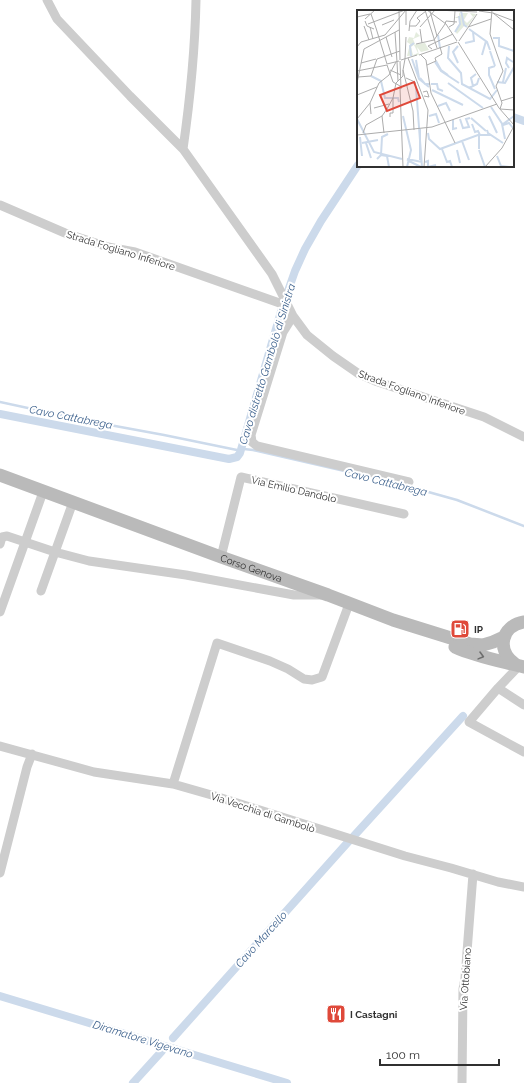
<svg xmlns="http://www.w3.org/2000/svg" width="524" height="1083" font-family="Raleway,sans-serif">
	<rect width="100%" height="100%" fill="#fff"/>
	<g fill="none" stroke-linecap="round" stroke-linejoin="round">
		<path stroke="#ccdaeb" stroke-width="2.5" d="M0 402 88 421 164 435 237 450
			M244 449 253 450 362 475
			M407 486 457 500 524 526"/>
		<path stroke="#ccdaeb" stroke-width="8" d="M513 117 524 121
			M0 414 229 459 237 457 240 453 282 308 295 271 305 249 321 221 358 165
			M353 837 463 716
			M0 996 287 1083
			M173 1038 349 841
			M133 1083 162 1051"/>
		<path stroke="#cdcdcd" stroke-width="9" d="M47 0 57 19 130 96 183 149 272 274 293 316 307 335 333 356 359 374 375 381 484 417 524 437
			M183 149C190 100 195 50 196 0
			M0 205 65 233 108 247 135 252 288 306
			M293 316 283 332 251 435 252 442 257 446 409 482
			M0 544 2 537 7 536 55 552 89 561 186 575 294 595H321
			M221 557 241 477 404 514
			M41 591 73 502
			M0 612 43 492
			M519 666 498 688 469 722 524 752
			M498 688 524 705
			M0 746 94 772 173 784 215 796 405 856 451 868 498 882 524 887
			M173 784 217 643 270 661 288 669 304 679 312 680 322 677 349 604
			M0 873 27 767 32 754
			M462 1083 463 989 465 978 473 874"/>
		<g stroke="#bababa" stroke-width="13">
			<path id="s1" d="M0 475 221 557 328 595 393 620 470 644 483 645 493 642 504 637"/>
			<path d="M455 647C477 657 501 661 524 667"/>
			<path d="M515 664C496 650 501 626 524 622"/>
		</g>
	</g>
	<defs><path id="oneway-chevron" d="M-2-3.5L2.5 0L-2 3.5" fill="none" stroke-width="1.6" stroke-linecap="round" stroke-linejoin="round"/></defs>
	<use stroke="#6e6e6e" href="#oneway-chevron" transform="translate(481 656) rotate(15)"/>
	<defs>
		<symbol id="fuel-square" viewBox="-11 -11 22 22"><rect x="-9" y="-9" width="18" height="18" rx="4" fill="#df493a" stroke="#fff"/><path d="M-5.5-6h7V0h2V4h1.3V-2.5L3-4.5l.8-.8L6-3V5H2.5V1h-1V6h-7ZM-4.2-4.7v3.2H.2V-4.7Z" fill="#fff"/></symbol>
		<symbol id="restaurant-square" viewBox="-11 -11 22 22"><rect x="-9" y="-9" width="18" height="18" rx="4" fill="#df493a" stroke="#fff"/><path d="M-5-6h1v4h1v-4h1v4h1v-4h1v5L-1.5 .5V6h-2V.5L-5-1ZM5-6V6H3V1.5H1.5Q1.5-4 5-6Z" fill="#fff"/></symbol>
	</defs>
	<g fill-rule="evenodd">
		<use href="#fuel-square" x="449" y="618" width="22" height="22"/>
		<use href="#restaurant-square" x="325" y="1003" width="22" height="22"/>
	</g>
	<g text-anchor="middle" stroke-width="4" stroke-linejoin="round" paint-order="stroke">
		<g font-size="10" fill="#303030" stroke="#fff">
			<text transform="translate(121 250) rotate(17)" y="4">Strada Fogliano Inferiore</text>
			<text transform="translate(412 392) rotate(20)" y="4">Strada Fogliano Inferiore</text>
			<text transform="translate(294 489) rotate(13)" y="4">Via Emilio Dandolo</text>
			<text dy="4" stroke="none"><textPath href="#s1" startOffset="268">Corso Genova</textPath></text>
			<text transform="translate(263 812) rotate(18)" y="4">Via Vecchia di Gambolò</text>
			<text transform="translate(465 979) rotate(-86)" y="4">Via Ottobiano</text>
		</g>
		<g font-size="10" font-weight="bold" fill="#303030" stroke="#fff" text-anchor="start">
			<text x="474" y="633">IP</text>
			<text x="350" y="1018">I Castagni</text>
		</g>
		<g font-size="11" font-style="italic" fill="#40648f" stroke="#fff">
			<text transform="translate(267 364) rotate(-73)" y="4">Cavo distretto Gambolò di Sinistra</text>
			<text transform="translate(71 417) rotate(11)" y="4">Cavo Cattabrega</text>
			<text transform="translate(386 482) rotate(14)" y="4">Cavo Cattabrega</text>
			<text transform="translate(261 939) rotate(-48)" y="4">Cavo Marcello</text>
			<text transform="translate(143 1039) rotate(17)" y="4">Diramatore Vigevano</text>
		</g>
	</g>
	<g transform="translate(357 10)">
		<rect width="157" height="157" fill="#fff"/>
		<path d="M102 2 105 7V3H111L107 10 110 13 116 7 113 3 119 4 110 17 108 15 100 24 98 21 103 13 102 8H97L102 6ZM59 22 63 26 56 29 58 34 54 37 56 45 61 43 57 35 60 34 68 33 72 40 64 42 60 37 62 45 50 46 53 34 50 32 52 27 57 28Z" fill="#e4ecde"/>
		<path fill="none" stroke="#ccdaeb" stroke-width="2" d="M104 1 107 15 110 17M112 19 130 32 133 40M98 22 103 14 102 6M81 25 83 38M136 28H142V36L157 41M108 33 117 31 116 22M92 36 91 48 104 63 105 74 133 89 140 80M101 36 96 42 101 53M133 41 138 56M125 45 129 31M54 46 53 36 57 33M55 49 62 69 72 77M59 50 62 68M79 51 84 60 91 65M78 52 84 61 102 73M138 56 132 58V65L138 79M152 58 149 53 150 48 156 52M14 66 24 71 28 88H41L42 92M63 68 68 74H73M140 72 148 73 157 57M146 72 149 58M91 73 126 98M74 74H80L81 79 86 81M116 76 114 68 119 64M59 77 65 157M112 78 120 74 122 68M75 80 106 95M81 96 89 93 93 101M134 97 146 115 152 113 156 118M46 106 54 140 50 157M72 106 79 104 82 113M132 106 140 123M114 108 129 121M0 109 17 142 45 149M103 109 106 118 112 117 109 109 113 108M96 110V119L100 118M115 114 118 122 121 121 123 125M145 114 148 129M146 114 157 106M130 120 131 123 146 133M71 123 72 129 83 139 121 125H133M122 125V139M3 127 5 146M105 131 112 150M5 133 21 130M9 133 14 148M85 139 90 152 93 151 95 157M100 140 103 153M122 140 128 157M24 145 25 127 31 124M140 146 144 156 152 157M20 149 24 145 30 146 32 157M50 149 65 152M50 150 64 157M63 150V119M68 152 71 151V157L79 155"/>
		<path fill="none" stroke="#acacac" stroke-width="1" d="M42 0 43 50M68 0 80 38M70 0 89 14M80 0 120 2M135 0 133 24 146 61 139 76 145 93 143 99 157 100M73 1 80 26M122 1 136 3 157 20M136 3 157 11M14 4 19 18M0 7 13 4M8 9 18 0M8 11 10 16 17 19M11 14 48 0M88 14 89 11 100 12M89 14 100 31M25 15 37 10M49 15V0M7 16 12 30M52 16H59L63 11 60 8 69 1M13 17 16 29M63 17 78 0M92 17 97 14 98 1M111 17 134 9M19 18 30 54M63 19 65 33M52 21 53 11 60 0M38 22 40 52M29 27 35 47M102 31 120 4M101 32 142 98 157 115M59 34 77 30 88 14M0 37 4 32 28 25 49 0M75 39 71 36 96 24M63 44 69 50 74 83 98 133M62 45 100 32M51 48 71 100 67 157M48 49 46 60 56 101 57 120M48 49 49 27M44 50 60 45M43 51 44 79M40 52 41 71M4 53 19 49M30 54 42 51M30 55 36 72 43 76M70 55 79 51 78 48 85 44 83 37M33 60 44 65M0 61 30 55M1 67 14 66 20 49 43 41M49 68 58 72 59 78M0 73 7 39 42 20M43 78 46 157M66 82 70 81 72 87 67 86M0 85 20 77M144 91 157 87M13 93 22 73 32 65 39 52M17 98 32 94M25 106 27 123M33 107V103H36V88M0 109 13 93 14 104M6 123 9 115 25 106 30 99 36 88 39 73 46 66V60M0 125 75 117 140 94M128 157 145 138 157 116"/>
		<path fill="#df493a" fill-opacity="0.15" stroke="#df493a" stroke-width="2" d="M57 72 63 88 30 101 23 85Z"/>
		<rect width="157" height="157" fill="none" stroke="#303030" stroke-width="2"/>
	</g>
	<path d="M380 1059v6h119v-6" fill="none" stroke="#303030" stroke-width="2"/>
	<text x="386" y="1059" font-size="12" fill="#303030" stroke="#ffffff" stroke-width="3" paint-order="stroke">100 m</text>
</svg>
